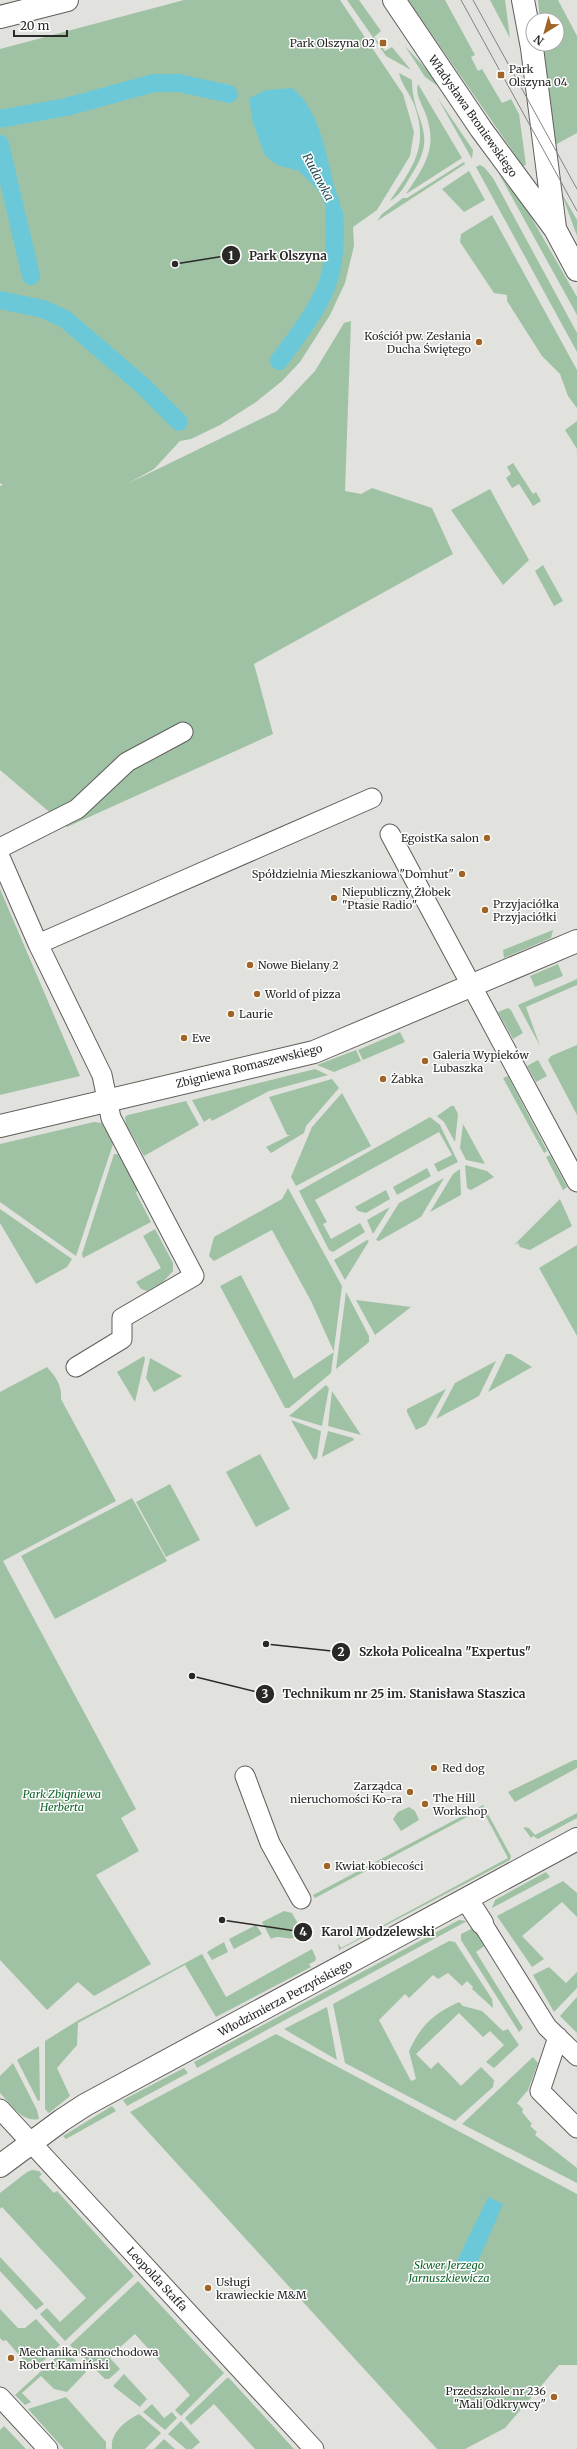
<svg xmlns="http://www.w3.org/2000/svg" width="577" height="2449" font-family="Merriweather,serif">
	<rect width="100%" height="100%" fill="#e1e1dd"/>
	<path fill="#a0c2a4" d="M184 0H340L403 94 414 132 410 156 377 210 353 227 354 246 345 283 330 315 300 362 282 381 256 402 220 425 191 439 180 441 154 469 129 483 277 411 315 371 344 323 351 321 345 491 361 494 372 488 432 508 453 554 254 664 273 734 67 827 0 770V486L3 485 0 483V49Z
		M347 0H359L381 31 374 37 385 51 392 47 411 70 386 56Z
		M408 0H445L475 55 471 57 478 71 482 69 502 103 511 99 519 114 526 165 523 166Z
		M490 0H505L510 38Z
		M538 0H558L577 36V133L555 145 543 44H557V20H540Z
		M405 46 441 85 519 196 577 297V315L498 172 447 98 438 86 425 77Z
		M399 73 412 80C412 123 441 131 410 177 404 187 400 195 390 201 412 168 429 148 415 107 411 95 401 84 399 73Z
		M418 84 462 158 406 194C426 164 439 146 424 110 421 102 415 93 418 84Z
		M437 97 473 150 472 159Z
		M464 162 465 164 377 221 382 214 403 198H407Z
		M480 165 484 167 493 178 577 333V352L476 167Z
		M469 171 485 200 464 212 442 189Z
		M561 192 577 220V236Z
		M492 215 577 370V408L568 396 560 374 542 356 507 301V295L494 293 460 242 461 234Z
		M577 421V449L565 430Z
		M513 463 533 494 536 492 541 501 533 506 519 484 512 488 506 478 511 474 507 467Z
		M490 489 529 560 503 585 451 510Z
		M543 565 563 601 554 606 535 571Z
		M0 889 80 1076 0 1095Z
		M553 930 551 938 504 958 503 950Z
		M558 964 563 976 535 987 530 976Z
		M577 979V985L526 1007 540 1046 518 1005Z
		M508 1008 511 1010 523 1033 513 1039 498 1012Z
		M400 1032 405 1042 363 1060 358 1050Z
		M577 1045V1115L548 1060 551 1056Z
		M356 1050 361 1061 334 1072 317 1065Z
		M538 1060 547 1076 536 1082 527 1066Z
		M315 1069 328 1075 269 1091 212 1121 210 1118 204 1122 192 1100Z
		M508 1076 547 1151 544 1153 503 1078Z
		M332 1079 339 1088 306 1126 304 1133 271 1153 266 1147 290 1135H287L269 1097Z
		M342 1093 371 1146 296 1186 291 1177 312 1127Z
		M186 1101 199 1125 144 1156 126 1124 125 1117 128 1115Z
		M451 1106H454L458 1114 455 1142 444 1122 437 1116Z
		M430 1117 440 1125 458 1162 438 1172 434 1164 452 1155 439 1132 315 1200 327 1222 323 1224 331 1239 360 1223 365 1232 333 1252 329 1250 299 1191Z
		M94 1122 102 1123 114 1141 76 1256 0 1202V1144Z
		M463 1124 485 1164 466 1160 460 1148Z
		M114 1154H120L139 1187 136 1193 151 1222 83 1258 82 1254Z
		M550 1155 567 1187 563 1190 546 1157Z
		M465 1165 487 1171 494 1177 471 1190 467 1188Z
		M427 1168 431 1176 397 1195 393 1187Z
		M460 1169 461 1195 430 1212 453 1174Z
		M444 1178 421 1217 379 1241 376 1240 399 1203Z
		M288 1188 342 1286 331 1373 289 1408H285L220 1286 241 1275 294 1379 334 1352 311 1301 272 1230 214 1261 209 1256 214 1237 282 1199Z
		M386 1190 390 1199 366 1213 358 1211 355 1207Z
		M560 1199 572 1226 530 1250 520 1247 518 1243 514 1245Z
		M390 1207 373 1234 367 1220Z
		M0 1209 72 1259 67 1267 36 1284 0 1223Z
		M155 1229 173 1263V1271L163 1282 147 1291 141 1289 136 1282 161 1268 143 1236Z
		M367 1240 369 1241 345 1280 334 1260Z
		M577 1245V1336L539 1268Z
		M346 1292 369 1336V1342L336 1369Z
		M356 1300 411 1307 375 1335Z
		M506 1354H511L532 1367 488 1392Z
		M144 1356 145 1359 135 1402 117 1372Z
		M150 1358 182 1376 154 1392 146 1378Z
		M496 1361 479 1396 436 1419 455 1383Z
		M47 1367C56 1377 62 1385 61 1399L116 1501 3 1561 136 1809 121 1818 139 1851 96 1875 151 1964 94 1996 78 1982 47 2010 0 1960V1392Z
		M326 1385 329 1388 322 1426 289 1416Z
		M446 1389 426 1425 416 1430 407 1412V1409Z
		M332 1391 361 1435 328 1426Z
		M291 1420 321 1431 317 1458 314 1460Z
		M328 1431 353 1438 354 1440 322 1457Z
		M260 1454 290 1509 256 1527 226 1472Z
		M170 1484 200 1540 166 1557 136 1502Z
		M132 1498 167 1561 55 1619 21 1556Z
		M574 1760H577V1768L515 1802 508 1792Z
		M483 1805 511 1856 510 1860 339 1950 338 1943 341 1948 508 1858 482 1809 315 1898 313 1895Z
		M409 1807 415 1811 419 1820 401 1831 393 1819 398 1812Z
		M577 1813V1818L538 1839 533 1836 531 1838 523 1827 529 1828 535 1835Z
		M546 1872 550 1877 492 1908 495 1900Z
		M563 1881 577 1893V1917L562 1902 522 1936 544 1959 532 1967 497 1916Z
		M284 1911 292 1913 304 1934C286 1944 282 1933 271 1939L262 1922Z
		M459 1920 467 1921 197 2068 194 2062Z
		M256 1925 262 1934 234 1949 229 1939Z
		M475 1927 486 1945 476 1952 523 2028 519 2032 461 1940V1934Z
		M449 1941 455 1942 492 1999 493 2008 472 1989 473 1987 467 1981 462 1986 448 1973 438 1979 433 1975 409 1998 405 1994 379 2020 411 2081 416 2079 409 2051C422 2024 432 2015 459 2002L463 2006 482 2011 503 2031 508 2029 519 2045 494 2068 486 2062 504 2045 490 2031 483 2037 459 2013 416 2054 431 2069 438 2062 461 2086 481 2067 494 2080 493 2087 455 2121 345 2063 333 2004Z
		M224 1942 228 1952 212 1960 207 1952Z
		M312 1949 316 1958 315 1961 309 1964 311 1967 216 2017 185 1965 78 2023 77 2045 57 2068 70 2096 49 2113 45 2109V2041L77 2021 202 1954 226 1997Z
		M549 1967 566 1983 577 1972V1988L554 2012 533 1975Z
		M577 1997V2033L560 2016Z
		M327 2007 337 2060 284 2029Z
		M276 2034 577 2194V2365H559L505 2428 465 2449H437L130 2112Z
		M39 2046 40 2100 38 2101 17 2060Z
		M533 2057 538 2063 528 2090 517 2103 523 2109 522 2112 532 2124 530 2126 537 2132 535 2135 577 2168V2183L462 2124Z
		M13 2063 37 2110 39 2119C22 2123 11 2104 0 2093V2076Z
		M184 2068 188 2073 127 2106 123 2100Z
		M112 2106 116 2111 66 2139 63 2136Z
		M32 2170 39 2171 42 2174 39 2177 54 2193 57 2191 134 2276 65 2341 40 2314 47 2308 60 2322 86 2298 2 2207 0 2209V2193L27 2172Z
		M0 2257 44 2304 36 2310 0 2271Z
		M138 2281 224 2373 181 2416 175 2410 190 2395 135 2334 109 2357 120 2369 109 2379H105L70 2345Z
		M0 2309 18 2328H25L36 2319 60 2345 33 2371 6 2340 3 2341 0 2338Z
		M65 2349 86 2372 67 2392 54 2389 41 2376 22 2393 31 2402 25 2405 15 2395Z
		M124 2374 147 2399 140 2407 113 2386Z
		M227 2378H229L294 2449H255L214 2404 191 2425 185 2418Z
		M66 2397 106 2442V2449H64L28 2409Z
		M152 2404 164 2418 172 2412 177 2418 165 2430 143 2412Z
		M139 2414 161 2433 145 2449H112C110 2433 125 2421 139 2414Z
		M181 2421 200 2442 192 2449H186L168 2434Z
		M4 2426 26 2449H0V2430Z
		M164 2439 175 2449H154Z"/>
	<path fill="#6bc8d8" d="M292 88C321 110 326 158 336 192 343 206 343 223 338 237L333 238 325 204 319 191 299 171 277 165 265 155 253 123 249 98 267 90Z
		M488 2197 503 2204 473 2273 455 2265Z"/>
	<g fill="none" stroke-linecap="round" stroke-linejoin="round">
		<path stroke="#6bc8d8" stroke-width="18" d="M0 119 66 107 154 83H179L229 94
			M0 144 31 276
			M0 300 43 309 65 319 142 385 179 422
			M279 361C318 307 340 284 334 214"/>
		<defs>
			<path id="street" d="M390 834 577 1182
				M0 848 77 809 127 762 183 732
				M0 857 38 944
				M76 1367 122 1339V1318L194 1276 111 1118 102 1075 38 944 372 798
				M245 1776 270 1843 301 1899
				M482 1923 547 2027 577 2056
				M558 2037 540 2091 577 2128
				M0 2109 314 2449
				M0 2397 48 2449"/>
			<path id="secondary" d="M394 0 481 129 555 229 577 270
				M523 0 532 48 555 228
				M0 17 67 0
				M0 1126 314 1052 577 941
				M467 1900 482 1923
				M0 2166 62 2120 85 2105 577 1839"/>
		</defs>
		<use href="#street" stroke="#5f5e5b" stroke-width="21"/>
		<use href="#secondary" stroke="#5f5e5b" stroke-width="24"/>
		<use href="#street" stroke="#fff" stroke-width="19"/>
		<use href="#secondary" stroke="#fff" stroke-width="22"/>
		<path stroke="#82827f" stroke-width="1" d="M461 0 577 211
			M473 0 577 189"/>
	</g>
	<g fill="#a06526" stroke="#fff" stroke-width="1.5">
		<rect x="379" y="39" width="8" height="8" rx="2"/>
		<rect x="497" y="71" width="8" height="8" rx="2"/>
		<circle cx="479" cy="342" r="4"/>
		<circle cx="487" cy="838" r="4"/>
		<circle cx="462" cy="874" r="4"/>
		<circle cx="334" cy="898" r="4"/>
		<circle cx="485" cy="910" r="4"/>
		<circle cx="250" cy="965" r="4"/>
		<circle cx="257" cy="994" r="4"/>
		<circle cx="231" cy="1014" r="4"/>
		<circle cx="184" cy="1038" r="4"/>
		<circle cx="425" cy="1061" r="4"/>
		<circle cx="383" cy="1079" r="4"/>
		<circle cx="434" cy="1768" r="4"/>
		<circle cx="410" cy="1792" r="4"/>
		<circle cx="425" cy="1804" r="4"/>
		<circle cx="327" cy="1866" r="4"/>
		<circle cx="208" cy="2288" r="4"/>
		<circle cx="11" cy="2358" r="4"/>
		<circle cx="554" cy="2397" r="4"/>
	</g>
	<g text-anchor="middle" stroke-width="3" stroke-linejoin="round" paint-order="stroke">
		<g font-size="11" fill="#2a2928" stroke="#fff" text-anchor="start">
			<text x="375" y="47" text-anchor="end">Park Olszyna 02</text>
			<text x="509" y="73">Park<tspan x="509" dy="13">Olszyna 04</tspan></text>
			<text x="471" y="340" text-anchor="end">Kościół pw. Zesłania<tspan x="471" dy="13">Ducha Świętego</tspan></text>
			<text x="479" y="842" text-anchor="end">EgoistKa salon</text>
			<text x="454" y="878" text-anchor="end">Spółdzielnia Mieszkaniowa "Domhut"</text>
			<text x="342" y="896">Niepubliczny Żłobek<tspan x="342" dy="13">"Ptasie Radio"</tspan></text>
			<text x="493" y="908">Przyjaciółka<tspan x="493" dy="13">Przyjaciółki</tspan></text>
			<text x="258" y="969">Nowe Bielany 2</text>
			<text x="265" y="998">World of pizza</text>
			<text x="239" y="1018">Laurie</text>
			<text x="192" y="1042">Eve</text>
			<text x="433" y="1059">Galeria Wypieków<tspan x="433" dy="13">Lubaszka</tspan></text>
			<text x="391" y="1083">Żabka</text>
			<text x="442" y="1772">Red dog</text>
			<text x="402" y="1790" text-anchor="end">Zarządca<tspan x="402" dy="13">nieruchomości Ko-ra</tspan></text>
			<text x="433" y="1802">The Hill<tspan x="433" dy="13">Workshop</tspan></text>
			<text x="335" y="1870">Kwiat kobiecości</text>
			<text x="216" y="2286">Usługi<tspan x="216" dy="13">krawieckie M&amp;M</tspan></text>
			<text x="19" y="2356">Mechanika Samochodowa<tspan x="19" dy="13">Robert Kamiński</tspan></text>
			<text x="546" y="2395" text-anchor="end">Przedszkole nr 236<tspan x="546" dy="13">"Mali Odkrywcy"</tspan></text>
		</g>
		<g font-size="11" fill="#2a2928" stroke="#fff">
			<text transform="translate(473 116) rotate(55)" y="4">Władysława Broniewskiego</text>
			<text transform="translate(249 1066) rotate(-14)" y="4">Zbigniewa Romaszewskiego</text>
			<text transform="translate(285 1998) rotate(-28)" y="4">Włodzimierza Perzyńskiego</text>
			<text transform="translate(157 2279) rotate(47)" y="4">Leopolda Staffa</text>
		</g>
		<g font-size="11" font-style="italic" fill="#0e6529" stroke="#fff">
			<text x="62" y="1798">Park Zbigniewa<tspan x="62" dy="13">Herberta</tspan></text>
			<text x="449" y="2269">Skwer Jerzego<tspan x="449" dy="13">Jarnuszkiewicza</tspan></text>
		</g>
		<g font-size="12" font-style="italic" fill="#244e55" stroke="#fff">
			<text transform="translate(318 177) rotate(62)" y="4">Rudawka</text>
		</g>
	</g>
	<path fill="none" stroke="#2a2928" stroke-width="1.5" d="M175 264L231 255M266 1644L341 1652M192 1676L265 1694M222 1920L303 1932"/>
	<g fill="#2a2928" stroke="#fff" stroke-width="1.5">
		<circle cx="175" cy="264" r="4"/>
		<circle cx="266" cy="1644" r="4"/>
		<circle cx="192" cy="1676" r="4"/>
		<circle cx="222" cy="1920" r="4"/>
		<circle cx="231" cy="255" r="10"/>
		<circle cx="341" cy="1652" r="10"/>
		<circle cx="265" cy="1694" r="10"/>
		<circle cx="303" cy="1932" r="10"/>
	</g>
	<g font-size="12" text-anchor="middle" font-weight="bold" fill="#fff">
		<text x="231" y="260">1</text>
		<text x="341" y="1656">2</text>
		<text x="265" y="1698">3</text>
		<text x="303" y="1936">4</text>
	</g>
	<g font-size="12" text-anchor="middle" font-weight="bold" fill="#2a2928" stroke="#fff" stroke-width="3" stroke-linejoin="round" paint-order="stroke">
		<text x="288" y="260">Park Olszyna</text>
		<text x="445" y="1656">Szkoła Policealna "Expertus"</text>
		<text x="404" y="1698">Technikum nr 25 im. Stanisława Staszica</text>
		<text x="378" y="1936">Karol Modzelewski</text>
	</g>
	<g transform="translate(545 32) rotate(217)"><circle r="19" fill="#ffffff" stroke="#aaa9a9"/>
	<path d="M0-3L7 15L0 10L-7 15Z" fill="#a06526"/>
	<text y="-6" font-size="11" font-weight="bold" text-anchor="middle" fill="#2a2928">N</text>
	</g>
	<path d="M14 30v6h53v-6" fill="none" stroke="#2a2928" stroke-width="2"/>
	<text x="20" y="30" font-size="12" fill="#2a2928" stroke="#ffffff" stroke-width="3" paint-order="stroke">20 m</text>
</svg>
